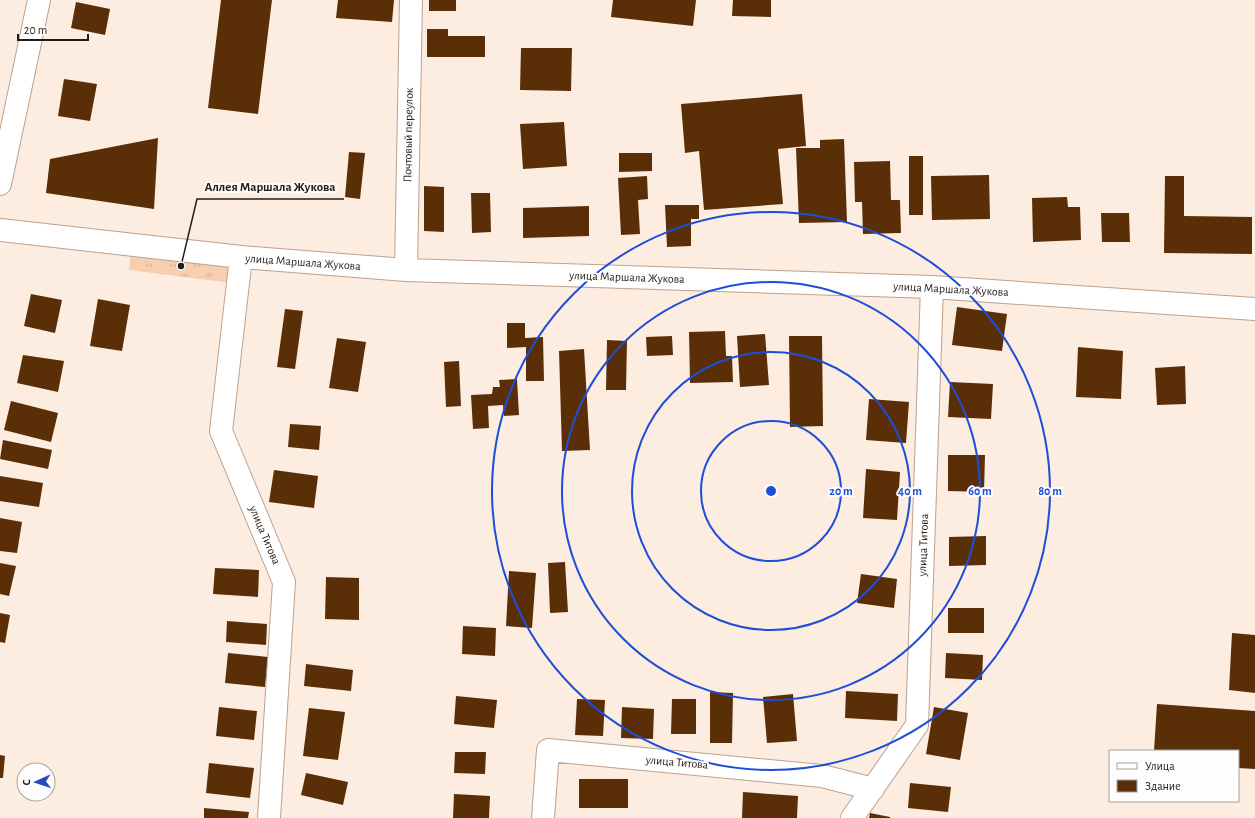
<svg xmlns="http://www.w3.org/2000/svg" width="1255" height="818" font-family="'Alegreya Sans',sans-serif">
	<defs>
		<pattern id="grass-tufts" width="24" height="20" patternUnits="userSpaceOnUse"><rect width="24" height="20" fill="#f8ceb1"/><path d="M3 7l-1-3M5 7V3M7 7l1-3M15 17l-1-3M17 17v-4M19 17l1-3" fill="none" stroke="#d4b097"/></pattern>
	</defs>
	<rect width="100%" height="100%" fill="#fdece0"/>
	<path fill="url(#grass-tufts)" d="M131 250 234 261 232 283 129 270Z"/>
	<path fill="#5a2f08" d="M221 0H272L258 114 208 108Z
		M338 0H394L392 22 336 18Z
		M429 0H456V11H429Z
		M613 0H696L693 26 611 17Z
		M733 0H771V17L732 16Z
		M76 2 110 9 105 35 71 28Z
		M427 29H448V36H485V57H427Z
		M521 48H572L571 91 520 90Z
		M64 79 97 84 90 121 58 116Z
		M802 94 806 146 778 149 783 204 704 210 699 151 685 153 681 104Z
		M564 122 567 166 523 169 520 124Z
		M158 138 154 209 46 193 50 159Z
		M844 139 847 222 799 223 796 148H820V140Z
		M349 152 365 153 360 199 345 197Z
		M619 153H652V171L619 172Z
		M909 156H923V215H909Z
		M890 161 891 200H900L901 233 863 234 862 202H855L854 162Z
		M989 175 990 219 932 220 931 176Z
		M647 176 648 199 638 200 640 234 621 235 618 178Z
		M1165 176H1184V216L1252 217V254L1164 253Z
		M424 186 444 187V232L424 231Z
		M471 193H490L491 232 472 233Z
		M1067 197 1068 207H1080L1081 240 1033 242 1032 198Z
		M665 205H699V219H691V246L667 247Z
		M589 206V236L523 238V208Z
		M1101 213H1129L1130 242H1102Z
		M31 294 62 300 55 333 24 326Z
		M98 299 130 305 122 351 90 346Z
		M957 307 1007 314 1002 351 952 345Z
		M285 309 303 311 295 369 277 367Z
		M507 323H525V338L543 337 544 381H526V347L507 348Z
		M725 331 726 356H732L733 382 690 383 689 332Z
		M765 334 769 385 740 387 737 336Z
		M672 336 673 355 647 356 646 337Z
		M789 336H822L823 426 790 427Z
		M337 338 366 342 358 392 329 388Z
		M607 340 627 341 626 390H606Z
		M1078 347 1123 351 1121 399 1076 397Z
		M584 349 590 450 562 451 559 351Z
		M23 355 64 361 58 392 17 383Z
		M459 361 461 406 446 407 444 362Z
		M1185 366 1186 404 1157 405 1155 368Z
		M517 379 519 415 504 416 503 405 488 406 489 428 473 429 471 395 492 394 493 387H500L499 380Z
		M950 382 993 384 991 419 948 417Z
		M869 399 909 402 906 443 866 440Z
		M11 401 58 413 51 442 4 430Z
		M290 424 321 426 319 450 288 447Z
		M3 440 52 450 48 469 0 459Z
		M948 455H985L984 492 948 491Z
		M866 469 900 472 897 520 863 518Z
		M274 470 318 476 314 508 269 502Z
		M0 476 43 483 39 507 0 501Z
		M0 518 22 522 17 553 0 551Z
		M986 536V565L949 566V537Z
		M565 562 568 612 550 613 548 563Z
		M0 563 16 566 9 596 0 594Z
		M215 568 259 570 258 597 213 594Z
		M509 571 536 573 532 628 506 626Z
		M861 574 897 579 894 608 857 603Z
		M326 577 359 578V620L325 619Z
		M948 608H984V633H948Z
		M0 613 10 615 5 643 0 642Z
		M227 621 267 624 266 645 226 642Z
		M463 626 496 628 495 656 462 654Z
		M1232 633 1255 635V693L1229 690Z
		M228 653 268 657 265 687 225 683Z
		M946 653 983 655 982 680 945 678Z
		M306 664 353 670 351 691 304 686Z
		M846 691 898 694 897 721 845 718Z
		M710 692 733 693 732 743H710Z
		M793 694 797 741 767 743 763 697Z
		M456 696 497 700 494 728 454 724Z
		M577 699 605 700 603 736 575 735Z
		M672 699H696V734H671Z
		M1157 704 1255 711V769L1238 768V751H1154Z
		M219 707 257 711 254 740 216 736Z
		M622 707 654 709 653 739 621 738Z
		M934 707 968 713 960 760 926 754Z
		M309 708 345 712 338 760 303 756Z
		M455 752H486L485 774 454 773Z
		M0 755 5 756 3 778H0Z
		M209 763 254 768 250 798 206 793Z
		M306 773 348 782 343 805 301 795Z
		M579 779H628V808H579Z
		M910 783 951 787 948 812 908 808Z
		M743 792 798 796 797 818H742Z
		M454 794 490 796 489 818H453Z
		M204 808 249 812 248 818H204Z
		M870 813 890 817V818H869Z"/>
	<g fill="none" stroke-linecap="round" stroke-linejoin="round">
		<defs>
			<path id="minor" d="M0 184 39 0
				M0 230 241 257 406 270 932 287 1255 309
				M241 257 221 431 284 582 269 818
				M406 270 411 0
				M543 818 548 750 822 776 873 789
				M852 818 917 725 932 287"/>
		</defs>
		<use href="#minor" stroke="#bca18f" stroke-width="24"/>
		<use href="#minor" stroke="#fff" stroke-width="22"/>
	</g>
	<g fill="none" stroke="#1d4ed8" stroke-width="2">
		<circle cx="771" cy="491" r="70"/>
		<circle cx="771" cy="491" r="139"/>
		<circle cx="771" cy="491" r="209"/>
		<circle cx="771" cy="491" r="279"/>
	</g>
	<g text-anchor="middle" stroke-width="4" stroke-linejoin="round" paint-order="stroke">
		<g font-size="12" fill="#251b14" stroke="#fdfdfd">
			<text transform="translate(408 135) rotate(-89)" y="4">Почтовый переулок</text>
			<text transform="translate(303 262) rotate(4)" y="4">улица Маршала Жукова</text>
			<text transform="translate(627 277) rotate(2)" y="4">улица Маршала Жукова</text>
			<text transform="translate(951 289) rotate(3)" y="4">улица Маршала Жукова</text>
			<text transform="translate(265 535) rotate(67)" y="4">улица Титова</text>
			<text transform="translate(923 545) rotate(-88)" y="4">улица Титова</text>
			<text transform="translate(677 762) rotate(5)" y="4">улица Титова</text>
		</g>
	</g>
	<circle cx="771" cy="491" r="6" fill="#1d4ed8" stroke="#fdfdfd" stroke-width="2"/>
	<g font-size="12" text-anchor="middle" font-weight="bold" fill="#1d4ed8" stroke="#fdfdfd" stroke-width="4" stroke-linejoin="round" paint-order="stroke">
		<text x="841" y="495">20 m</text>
		<text x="910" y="495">40 m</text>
		<text x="980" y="495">60 m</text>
		<text x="1050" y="495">80 m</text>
	</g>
	<path fill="none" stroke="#251b14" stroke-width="1.5" d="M181 266L197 199H344"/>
	<circle fill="#251b14" stroke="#fdfdfd" stroke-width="1.5" cx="181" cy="266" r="4"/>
	<g font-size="13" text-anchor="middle" font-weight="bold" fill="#251b14" stroke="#fdfdfd" stroke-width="4" stroke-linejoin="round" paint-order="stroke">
		<text x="270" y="191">Аллея Маршала Жукова</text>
	</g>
	<rect x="1109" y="750" width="130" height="52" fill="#fdfdfd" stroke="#a7a3a0"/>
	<rect x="1117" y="763" width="20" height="6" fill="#ffffff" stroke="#a7a3a0"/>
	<text x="1145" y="770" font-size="12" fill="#251b14">Улица</text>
	<rect x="1117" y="780" width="20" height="12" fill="#5a2f08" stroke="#a7a3a0"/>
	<text x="1145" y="790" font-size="12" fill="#251b14">Здание</text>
	<g transform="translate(36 782) rotate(267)"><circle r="19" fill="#fdfdfd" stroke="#a7a3a0"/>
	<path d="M0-3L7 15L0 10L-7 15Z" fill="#284ab9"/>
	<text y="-6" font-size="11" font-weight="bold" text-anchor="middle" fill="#251b14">С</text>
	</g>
	<path d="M18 34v6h70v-6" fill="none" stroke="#251b14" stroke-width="2"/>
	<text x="24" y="34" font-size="12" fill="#251b14" stroke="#fdfdfd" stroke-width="3" paint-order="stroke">20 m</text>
</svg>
